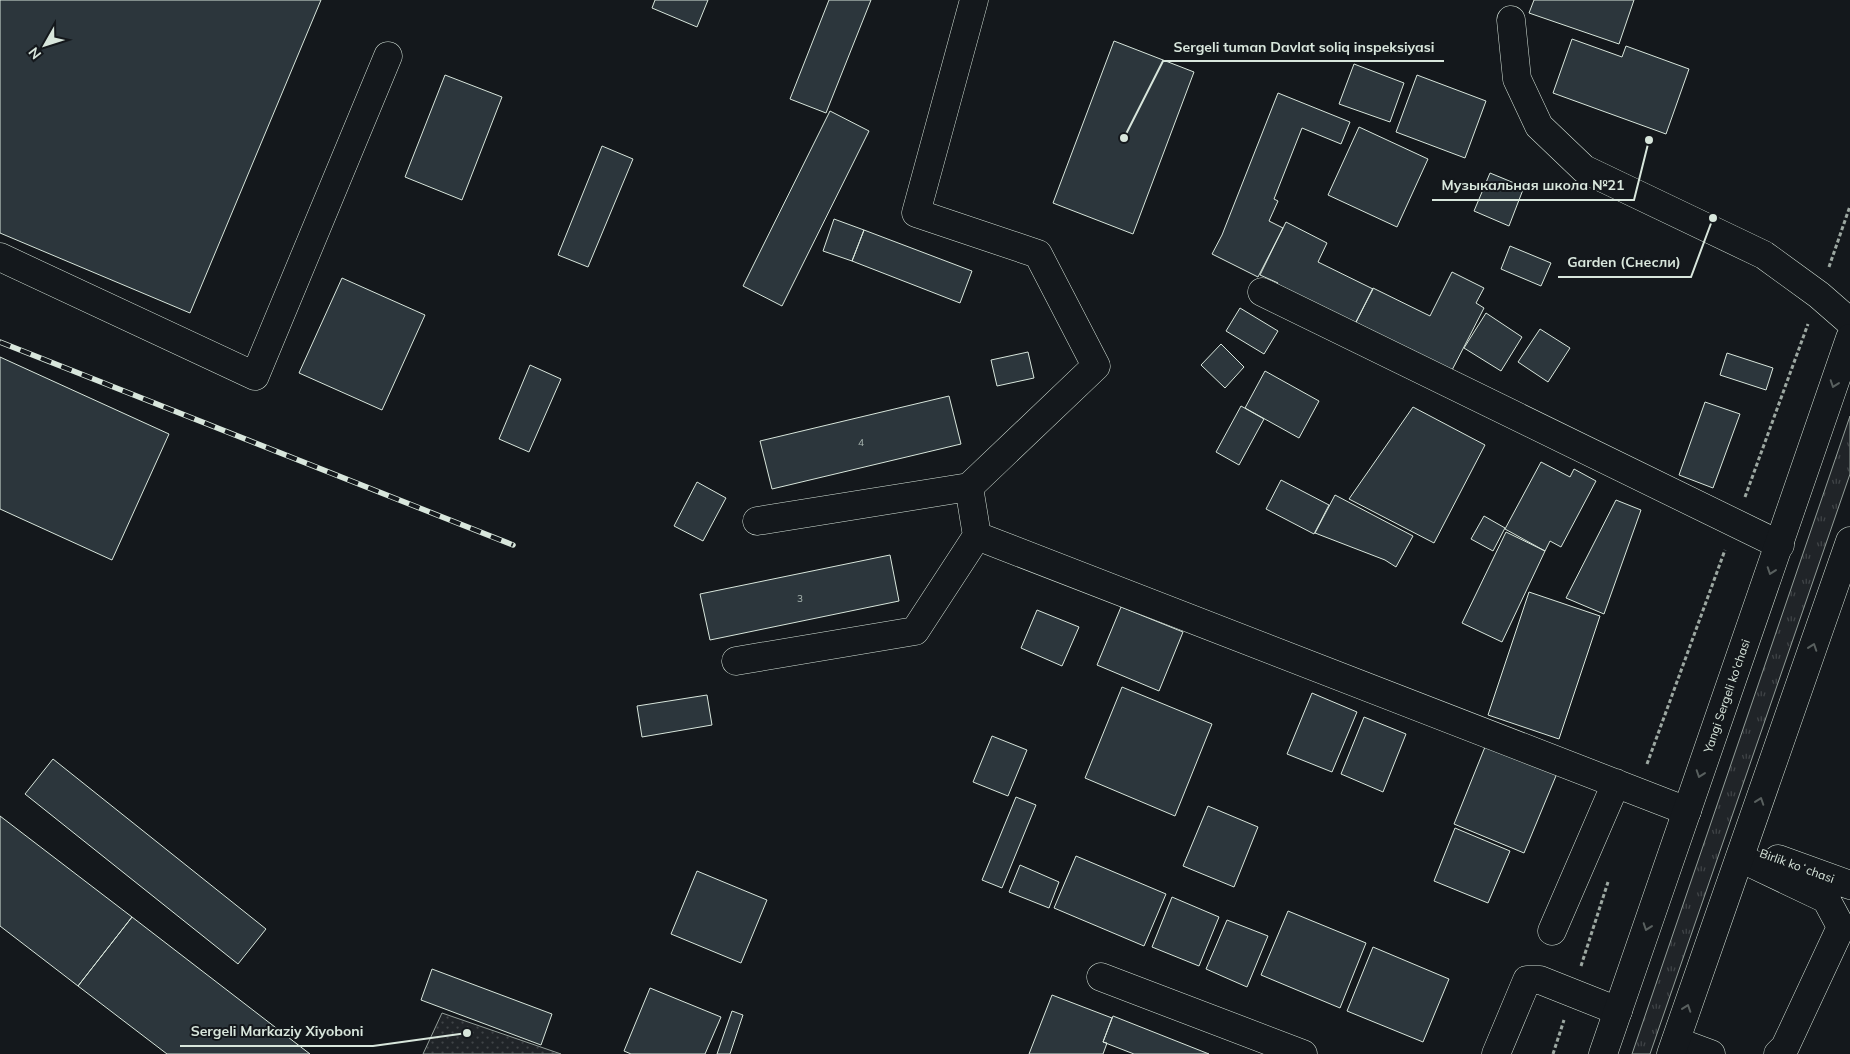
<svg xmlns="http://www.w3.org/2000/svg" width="1850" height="1054" font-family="Mulish,sans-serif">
	<defs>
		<pattern id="grass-tufts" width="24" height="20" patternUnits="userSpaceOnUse" patternTransform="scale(1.25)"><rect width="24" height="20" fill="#202428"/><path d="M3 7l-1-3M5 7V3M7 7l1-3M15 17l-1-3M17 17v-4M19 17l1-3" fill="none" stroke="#404447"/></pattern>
		<pattern id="park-dots" width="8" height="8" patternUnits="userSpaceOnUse" patternTransform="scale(1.25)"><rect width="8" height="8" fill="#202428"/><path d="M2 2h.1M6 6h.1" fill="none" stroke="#404447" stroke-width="1.8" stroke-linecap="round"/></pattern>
	</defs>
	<rect width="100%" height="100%" fill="#14181c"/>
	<path fill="url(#grass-tufts)" stroke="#939e99" d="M1850 416V474L1650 1054H1632Z"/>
	<path fill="url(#park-dots)" stroke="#939e99" d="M442 1013 561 1054H423Z"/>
	<path fill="#2c363c" stroke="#d8e6dc" d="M0 0H321L190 313 0 233Z
		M655 0H708L697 27 652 8Z
		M829 0H871L826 113 790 99Z
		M1534 0H1634L1619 44 1529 13Z
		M1572 39 1622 57 1626 46 1689 69 1666 134 1553 93Z
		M1114 41 1194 72 1133 234 1053 203Z
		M1354 64 1404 83 1390 122 1339 104Z
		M445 75 502 97 462 200 405 177Z
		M1417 75 1486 101 1465 158 1396 132Z
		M1278 93 1350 122 1341 144 1302 128 1274 199 1278 201 1269 221 1283 228 1258 277 1212 254 1222 235Z
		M830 111 869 131 782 306 743 286Z
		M1359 127 1428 159 1397 227 1328 195Z
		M602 146 633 159 588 267 558 255Z
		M1490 173 1524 187 1509 226 1474 211Z
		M834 219 864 230 852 261 823 251Z
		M1286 222 1327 243 1318 262 1373 289 1354 326 1276 286 1278 283 1260 275Z
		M864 230 972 271 960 303 852 261Z
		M1510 246 1551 263 1541 286 1501 269Z
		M1452 272 1484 288 1476 303 1484 308 1450 374 1354 326 1373 288 1430 316Z
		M342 278 425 315 382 410 299 373Z
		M1240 308 1278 331 1264 354 1226 331Z
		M1486 313 1522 337 1501 371 1464 348Z
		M1540 329 1570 348 1548 382 1518 362Z
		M1221 344 1244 367 1225 388 1201 365Z
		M1028 352 1034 378 997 386 991 360Z
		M1727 353 1773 368 1766 390 1720 375Z
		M0 357 169 434 112 560 0 509Z
		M530 365 561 379 529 452 499 439Z
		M1265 371 1319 401 1299 438 1245 408Z
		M949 396 961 444 772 489 760 441Z
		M1705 402 1740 414 1713 488 1679 475Z
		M1241 406 1264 419 1239 465 1216 452Z
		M1413 407 1485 445 1434 543 1349 499Z
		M1541 462 1570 477 1574 469 1596 481 1561 547 1550 541 1545 551 1505 529Z
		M1281 480 1329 505 1314 534 1266 509Z
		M697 482 726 498 703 541 674 526Z
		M1335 495 1413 536 1396 567 1385 560 1315 533Z
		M1616 500 1641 510 1604 614 1566 598Z
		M1484 516 1505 528 1493 551 1471 539Z
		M1506 532 1545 551 1502 642 1462 623Z
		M890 555 899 601 710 640 700 594Z
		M1529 592 1600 616 1559 739 1488 715Z
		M1121 607 1183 632 1159 691 1097 665Z
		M1037 610 1079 627 1062 666 1021 648Z
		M1122 687 1212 724 1175 816 1085 778Z
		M1312 693 1357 712 1332 772 1287 754Z
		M707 695 712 725 642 737 637 706Z
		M1364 717 1406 734 1383 792 1341 774Z
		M992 736 1027 750 1008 796 973 782Z
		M1487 742 1558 771 1524 853 1454 824Z
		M53 759 266 929 238 964 25 794Z
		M1016 797 1036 805 1002 888 982 880Z
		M1208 806 1258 827 1234 887 1183 866Z
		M0 816 132 917 78 986 0 926Z
		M1455 828 1510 851 1488 903 1434 881Z
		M1076 856 1166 894 1144 946 1054 908Z
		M1020 865 1059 882 1049 908 1009 892Z
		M697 871 767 900 741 963 671 934Z
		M1172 897 1219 917 1199 966 1152 947Z
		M1288 911 1366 943 1340 1008 1261 975Z
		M132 917 310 1054H167L78 986Z
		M1227 920 1268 936 1247 987 1206 969Z
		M1373 947 1449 979 1423 1042 1347 1011Z
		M432 969 552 1014 541 1045 421 1000Z
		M650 988 721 1017 705 1054H631L624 1051Z
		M1052 995 1112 1018 1103 1042 1107 1043 1103 1054H1029Z
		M732 1011 743 1015 730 1054H717Z
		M1113 1016 1209 1054H1134L1103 1042Z"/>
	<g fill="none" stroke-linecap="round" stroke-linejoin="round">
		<defs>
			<path id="minor" d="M1511 20 1517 79 1539 126 1584 169 1764 255 1819 295 1850 322
				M0 257 255 376 388 56
				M1262 292 1780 545
				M969 487 1096 366 1038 254 916 213 974 0
				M977 536 1687 811
				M736 661 915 631 977 536 969 487 757 521
				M1740 858 1826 899 1841 927 1785 1047 1778 1054
				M1778 859 1850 885
				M1552 931 1616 783
				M1101 977 1303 1054
				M1676 1041 1711 1054
				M1496 1054 1527 980H1540L1618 1011"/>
			<path id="major" d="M1603 1054 1850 338
				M1671 1054 1850 541"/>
		</defs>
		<use href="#minor" stroke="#d8e6dc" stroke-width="29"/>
		<use href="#major" stroke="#d8e6dc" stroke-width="29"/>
		<path stroke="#9da8a2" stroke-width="3" stroke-dasharray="4 2.5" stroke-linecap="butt" d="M1829 267 1850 206
			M1745 497 1808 324
			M1647 764 1725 550
			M1581 966 1608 882
			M1553 1054 1564 1020"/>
		<use href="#minor" stroke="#14181c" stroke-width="28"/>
		<use href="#major" stroke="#14181c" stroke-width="28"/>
		<defs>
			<path id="rail" d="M0 342 513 545"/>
		</defs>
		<use href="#rail" stroke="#d8e6dc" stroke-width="5.5"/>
		<use href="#rail" stroke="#14181c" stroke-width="4" stroke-dasharray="11" stroke-linecap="butt"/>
	</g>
	<defs><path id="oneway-chevron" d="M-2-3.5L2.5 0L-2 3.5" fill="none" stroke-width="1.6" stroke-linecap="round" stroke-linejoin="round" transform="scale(1.25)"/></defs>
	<g stroke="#59605f">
		<use href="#oneway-chevron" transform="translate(1834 384) rotate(109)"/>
		<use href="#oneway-chevron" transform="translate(1771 571) rotate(109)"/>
		<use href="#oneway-chevron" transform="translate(1813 647) rotate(-71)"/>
		<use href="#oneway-chevron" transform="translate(1700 774) rotate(109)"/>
		<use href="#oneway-chevron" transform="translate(1760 801) rotate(-71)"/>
		<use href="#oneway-chevron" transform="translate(1647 927) rotate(109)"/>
		<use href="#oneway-chevron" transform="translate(1687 1008) rotate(-71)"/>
	</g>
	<g text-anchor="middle" stroke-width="4" stroke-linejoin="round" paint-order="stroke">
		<g font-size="10" fill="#adbab4">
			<text x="861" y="446">4</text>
			<text x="800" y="602">3</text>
		</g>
		<g font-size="12" fill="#d8e6dc" stroke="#14181c">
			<text transform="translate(1727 696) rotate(-71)" y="4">Yangi Sergeli ko'chasi</text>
			<text transform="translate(1797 866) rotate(20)" y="4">Birlik koʻchasi</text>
		</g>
	</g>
	<path fill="none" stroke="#d8e6dc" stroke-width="2" d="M1124 138L1163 61H1444M1649 140L1634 200H1432M1713 218L1691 277H1558M467 1033L373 1046H180"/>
	<g fill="#d8e6dc" stroke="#14181c" stroke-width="2">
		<circle cx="1124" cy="138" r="5"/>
		<circle cx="1649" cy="140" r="5"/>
		<circle cx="1713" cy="218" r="5"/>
		<circle cx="467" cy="1033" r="5"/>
	</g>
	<g font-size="14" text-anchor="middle" font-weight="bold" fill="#d8e6dc" stroke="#14181c" stroke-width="4" stroke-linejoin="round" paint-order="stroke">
		<text x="1304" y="52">Sergeli tuman Davlat soliq inspeksiyasi</text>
		<text x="1533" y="190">Музыкальная школа №21</text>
		<text x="1624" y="267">Garden (Снесли)</text>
		<text x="277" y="1036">Sergeli Markaziy Xiyoboni</text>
	</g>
	<g transform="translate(45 45) rotate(231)" stroke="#14181c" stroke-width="4" paint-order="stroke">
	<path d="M0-4L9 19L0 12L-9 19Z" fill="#d8e6dc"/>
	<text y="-8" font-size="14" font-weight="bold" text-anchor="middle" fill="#d8e6dc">N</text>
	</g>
</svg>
